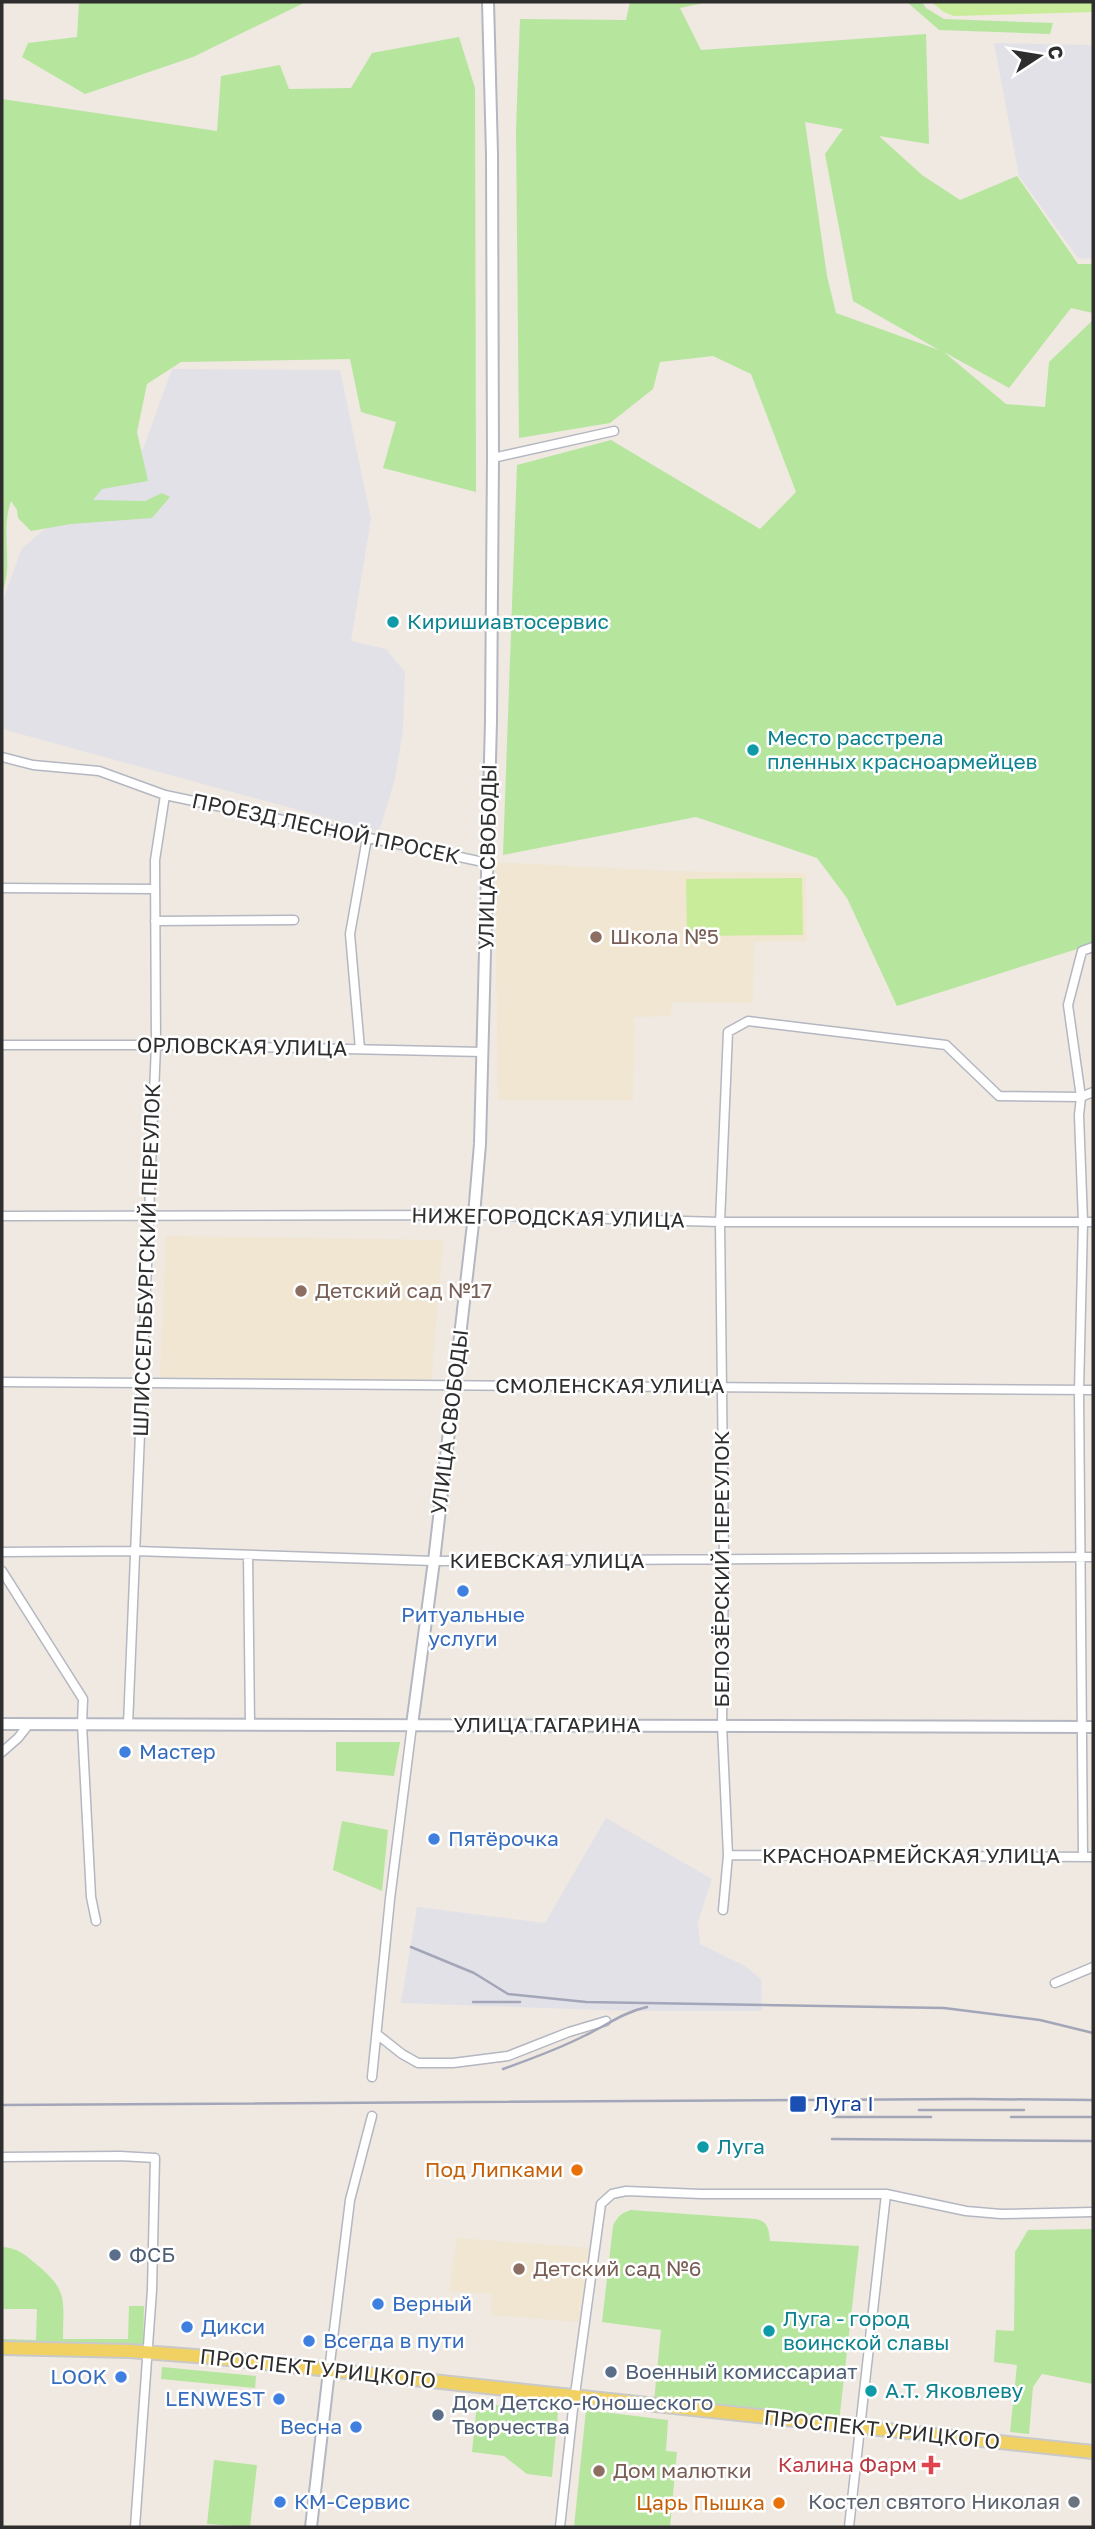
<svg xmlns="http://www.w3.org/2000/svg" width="1095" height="2529" font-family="'Golos Text',sans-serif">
	<rect width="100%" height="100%" fill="#efe9e1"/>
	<path fill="#e3e1e8" d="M994 43 1093 45V259L1078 258 1019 176Z
		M172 369 340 370 371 519 351 641 386 649 405 672 403 730 395 779 379 832 2 729V603L22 548 143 449Z
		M606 1818 712 1879 698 1922 700 1944 745 1966 761 1979 762 2011H632L401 2003 417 1907 545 1923Z"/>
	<path fill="#f0e6d1" d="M495 862 669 871 806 873 807 941 754 942 753 1003 672 1002 671 1016 634 1017 633 1100H498Z
		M166 1236 443 1240 431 1382 160 1377Z
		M457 2238 589 2248 579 2322 491 2315 492 2294 449 2291Z"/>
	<path fill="#b6e59e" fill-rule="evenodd" d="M79 2H306L193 57 85 94 22 57 28 43 77 37Z
		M630 2H708L680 8 701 50 926 34 929 144 879 136 922 175 960 200 1017 176 1078 264H1093V313L1071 308 1009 388 944 352 1006 404 1045 407 1049 362 1093 320V944L897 1006 847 898 817 858 696 817 503 855 517 465 611 440 760 529 796 492 751 374 713 356 660 362 653 389 610 423 519 438 516 130 520 19 626 20ZM805 122 843 129 825 154 853 301 939 350 836 313 827 276Z
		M907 2H922L926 8 944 19 1053 23 1050 34 939 30Z
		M459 37 475 88 476 492 383 468 396 422 361 412 350 359 181 362 147 384 137 432 148 481 102 489 93 500 145 501 162 493 170 497 152 518 71 524 31 531 18 518 17 510 11 501C0 532 14 564 2 593V99L217 131 221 76 280 65 289 89 351 88 372 53Z
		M336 1742H400L394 1776 336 1771Z
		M342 1821 388 1830 382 1891 333 1870Z
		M631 2210 756 2219C768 2222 769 2229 770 2241L859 2246 839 2422 654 2401 661 2330 602 2322 613 2226C617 2217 621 2213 631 2210Z
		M1093 2229V2384L1042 2374 1033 2387 1029 2434 1010 2432 1017 2365 994 2362 996 2330 1014 2331 1015 2252 1028 2230Z
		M2 2247C18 2248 24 2254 36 2264 69 2291 63 2300 63 2339H128L129 2306H144L143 2351 2 2349V2339L36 2340 37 2309H2Z
		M162 2367 256 2376 255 2388 161 2379Z
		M477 2403 558 2412 552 2477 527 2474 504 2456 472 2452Z
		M586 2410 668 2420 666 2451 677 2452 670 2527H574Z
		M214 2460 257 2465 250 2527 207 2524Z"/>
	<path fill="#c9ec9a" d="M931 2H1093V12L954 16 944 12Z
		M802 878 803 935 687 936 686 879Z"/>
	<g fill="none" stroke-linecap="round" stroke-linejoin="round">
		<defs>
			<path id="street" d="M493 458 614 431
				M2 757 33 765 99 771 165 795 488 863
				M2 888 155 889
				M155 921 294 920
				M2 1045H156L483 1052
				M360 1049 350 934 367 838
				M2 1216 474 1215 720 1222H1093
				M2 1382 1093 1390
				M2 1552 135 1551 434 1561 1093 1557
				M248 1555 250 1725
				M2 1571 83 1699 82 1724 91 1897 96 1921
				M128 1725 156 1045 155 860 165 795
				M2 1752 18 1738 29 1724
				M728 1855 1093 1857
				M1083 1857 1079 1391 1083 1222 1079 1115 1081 1097 1068 1005 1082 951 1093 947
				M723 1910 728 1855 722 1725 724 1560 720 1222 728 1032 748 1021 946 1045 999 1096 1081 1097 1093 1092
				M1055 1983 1093 1967
				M378 2035 402 2054 418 2063H453L508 2056 569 2032 606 2021
				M372 2077 390 1899 412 1725
				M2 2157 120 2156 155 2158 152 2290 135 2527
				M329 2371 350 2200 372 2116
				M560 2527 573 2409 601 2204 612 2194 626 2191 701 2194H886L966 2211 1001 2214 1093 2212
				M849 2527 886 2194"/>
			<path id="secondary" d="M2 1724 1093 1727
				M412 1725 434 1561 474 1215 480 1144 491 721 493 458 492 154 488 2
				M311 2527 329 2371"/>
			<path id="primary" d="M2 2348 129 2351 209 2357 1093 2452"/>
		</defs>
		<use href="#street" stroke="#b4b7c1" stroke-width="11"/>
		<use href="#secondary" stroke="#b4b7c1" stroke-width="14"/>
		<use href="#primary" stroke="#c9c9c9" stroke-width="16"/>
		<use href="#street" stroke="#fff" stroke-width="8"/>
		<use href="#secondary" stroke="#fff" stroke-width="10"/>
		<use href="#primary" stroke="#f2d163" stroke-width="12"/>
		<path stroke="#a3a6b8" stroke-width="2.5" d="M411 1947 474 1973 508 1994 586 2002 944 2008 1040 2020 1093 2033
			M473 2002H520
			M503 2069C531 2059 559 2049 586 2035 607 2025 624 2012 647 2007
			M2 2105 970 2099 1093 2100
			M919 2110H1024
			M833 2117H931
			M1011 2117H1093
			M832 2139 1093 2141"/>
	</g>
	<g fill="#0f9aa8" stroke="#fff" stroke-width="2.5">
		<circle cx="393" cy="622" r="7"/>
		<circle cx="753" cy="750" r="7"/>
		<circle cx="703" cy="2147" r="7"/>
		<circle cx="769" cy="2331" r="7"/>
		<circle cx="871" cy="2391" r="7"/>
	</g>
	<g fill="#8d6e63" stroke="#fff" stroke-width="2.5">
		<circle cx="596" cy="937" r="7"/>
		<circle cx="301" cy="1291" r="7"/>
		<circle cx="519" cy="2269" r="7"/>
		<circle cx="599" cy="2471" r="7"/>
	</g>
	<g fill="#3f7fe0" stroke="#fff" stroke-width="2.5">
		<circle cx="463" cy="1591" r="7"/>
		<circle cx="125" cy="1752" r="7"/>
		<circle cx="434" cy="1839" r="7"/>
		<circle cx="378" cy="2304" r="7"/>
		<circle cx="187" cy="2327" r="7"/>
		<circle cx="309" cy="2341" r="7"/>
		<circle cx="121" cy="2377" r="7"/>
		<circle cx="279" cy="2399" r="7"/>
		<circle cx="356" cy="2427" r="7"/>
		<circle cx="280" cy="2502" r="7"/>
	</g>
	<rect fill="#1a4fb4" stroke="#fff" stroke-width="2.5" x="789" y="2095" width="18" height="18" rx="3.5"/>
	<g fill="#e8710a" stroke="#fff" stroke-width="2.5">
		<circle cx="577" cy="2170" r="7"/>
		<circle cx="779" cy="2503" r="7"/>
	</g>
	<g fill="#5c6f8a" stroke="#fff" stroke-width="2.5">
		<circle cx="115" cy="2255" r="7"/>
		<circle cx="611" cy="2372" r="7"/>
		<circle cx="438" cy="2415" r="7"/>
	</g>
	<path fill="#e0444e" stroke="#fff" stroke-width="2.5" d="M927.5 2454.5h7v7h7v7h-7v7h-7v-7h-7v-7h7z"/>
	<circle fill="#6b7280" stroke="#fff" stroke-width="2.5" cx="1074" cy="2502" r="7"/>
	<g text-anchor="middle" stroke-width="5" stroke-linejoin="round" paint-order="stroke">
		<g font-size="21" fill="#0d838f" stroke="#fff" text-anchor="start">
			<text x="407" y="629">Киришиавтосервис</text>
			<text x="767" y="745">Место расстрела<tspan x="767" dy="24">пленных красноармейцев</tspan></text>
			<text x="717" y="2154">Луга</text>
			<text x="783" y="2326">Луга - город<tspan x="783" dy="24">воинской славы</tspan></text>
			<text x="885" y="2398">А.Т. Яковлеву</text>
		</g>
		<g font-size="21" fill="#2e2e2e" stroke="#fff">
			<text transform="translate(326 829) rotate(12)" y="7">ПРОЕЗД ЛЕСНОЙ ПРОСЕК</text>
			<text transform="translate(488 857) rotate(-89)" y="7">УЛИЦА СВОБОДЫ</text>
			<text transform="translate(242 1047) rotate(1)" y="7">ОРЛОВСКАЯ УЛИЦА</text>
			<text transform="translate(548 1218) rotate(1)" y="7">НИЖЕГОРОДСКАЯ УЛИЦА</text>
			<text transform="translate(147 1260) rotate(-88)" y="7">ШЛИССЕЛЬБУРГСКИЙ ПЕРЕУЛОК</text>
			<text x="610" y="1393">СМОЛЕНСКАЯ УЛИЦА</text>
			<text transform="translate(450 1422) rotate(-83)" y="7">УЛИЦА СВОБОДЫ</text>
			<text x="547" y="1568">КИЕВСКАЯ УЛИЦА</text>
			<text transform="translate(722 1569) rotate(-90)" y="7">БЕЛОЗЁРСКИЙ ПЕРЕУЛОК</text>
			<text x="547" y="1732">УЛИЦА ГАГАРИНА</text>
			<text x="911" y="1863">КРАСНОАРМЕЙСКАЯ УЛИЦА</text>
			<text transform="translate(318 2369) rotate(6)" y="7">ПРОСПЕКТ УРИЦКОГО</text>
			<text transform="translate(882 2430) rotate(6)" y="7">ПРОСПЕКТ УРИЦКОГО</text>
		</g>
		<g font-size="21" fill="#785e54" stroke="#fff" text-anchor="start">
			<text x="610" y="944">Школа №5</text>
			<text x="315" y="1298">Детский сад №17</text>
			<text x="533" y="2276">Детский сад №6</text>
			<text x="613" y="2478">Дом малютки</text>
		</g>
		<g font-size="21" fill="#366cbe" stroke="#fff" text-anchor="start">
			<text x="463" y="1622" text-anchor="middle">Ритуальные<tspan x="463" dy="24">услуги</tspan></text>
			<text x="139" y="1759">Мастер</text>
			<text x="448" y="1846">Пятёрочка</text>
			<text x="392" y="2311">Верный</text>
			<text x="201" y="2334">Дикси</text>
			<text x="323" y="2348">Всегда в пути</text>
			<text x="107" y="2384" text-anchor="end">LOOK</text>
			<text x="265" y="2406" text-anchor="end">LENWEST</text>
			<text x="342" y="2434" text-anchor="end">Весна</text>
			<text x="294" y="2509">КМ-Сервис</text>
		</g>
		<g font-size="21" fill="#164399" stroke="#fff" text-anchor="start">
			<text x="814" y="2111">Луга I</text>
		</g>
		<g font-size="21" fill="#c56008" stroke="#fff" text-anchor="end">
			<text x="563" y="2177">Под Липками</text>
			<text x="765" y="2510">Царь Пышка</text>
		</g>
		<g font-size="21" fill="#4e5e75" stroke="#fff" text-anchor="start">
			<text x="129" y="2262">ФСБ</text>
			<text x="625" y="2379">Военный комиссариат</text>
			<text x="452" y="2410">Дом Детско-Юношеского<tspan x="452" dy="24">Творчества</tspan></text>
		</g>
		<g font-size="21" fill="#be3a42" stroke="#fff" text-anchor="end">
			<text x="917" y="2472">Калина Фарм</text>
		</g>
		<g font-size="21" fill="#5b616d" stroke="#fff" text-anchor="end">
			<text x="1060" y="2509">Костел святого Николая</text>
		</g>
	</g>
	<rect width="1095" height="2529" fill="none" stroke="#2e2e2e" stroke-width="7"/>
	<g transform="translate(1039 56) rotate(78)" stroke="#ffffff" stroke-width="5" paint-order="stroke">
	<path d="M0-5L12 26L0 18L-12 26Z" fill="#2e2e2e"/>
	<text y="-10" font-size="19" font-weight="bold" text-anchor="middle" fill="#2e2e2e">С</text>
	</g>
</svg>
